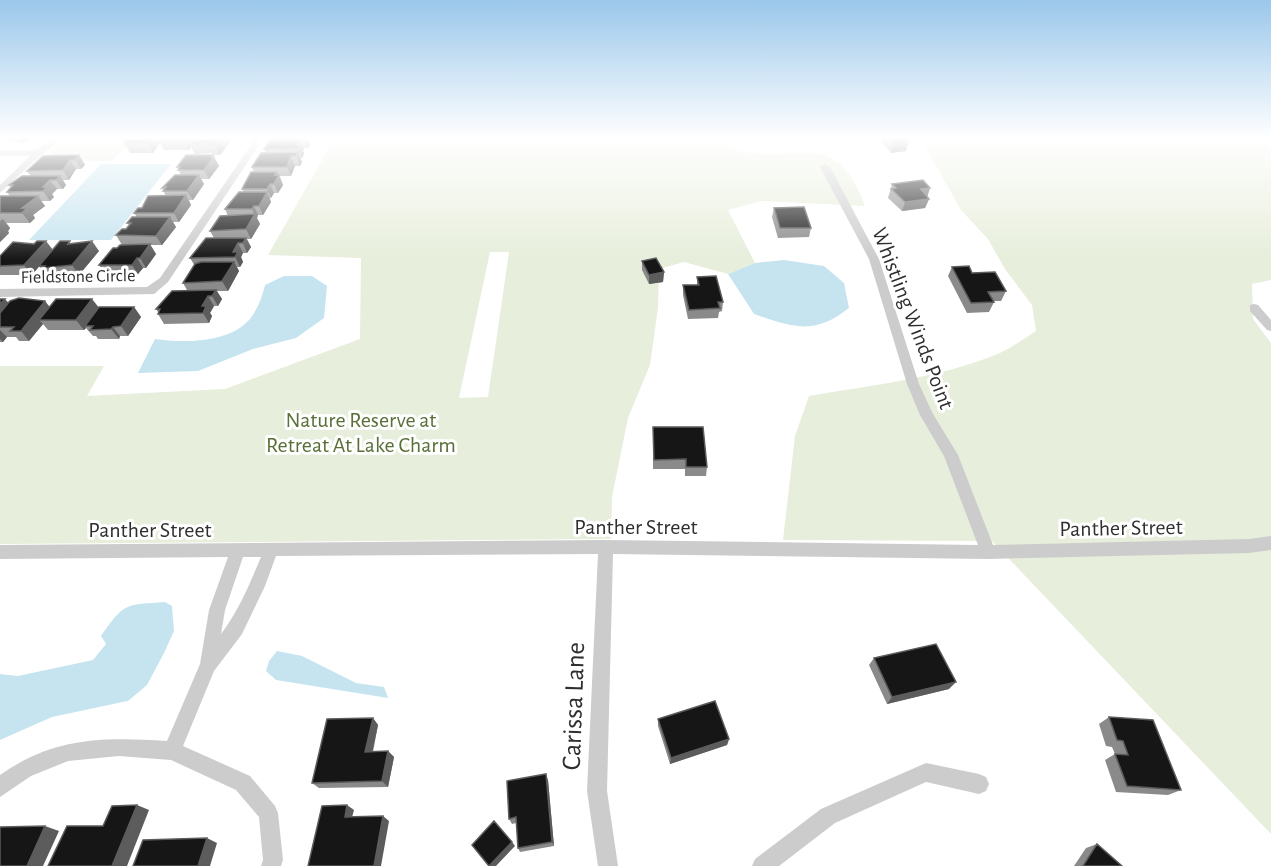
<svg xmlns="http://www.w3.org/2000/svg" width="1271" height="866" font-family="'Alegreya Sans',sans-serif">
	<rect width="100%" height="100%" fill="#fff"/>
	<path fill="#e7eedb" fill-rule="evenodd" d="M69 139H133L112 161H42L59 144Z
		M334 139H711C723 143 738 152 750 153 810 158 838 134 865 206L761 201 728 210 755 263 728 274 684 262 659 269 658 308 650 365 628 418 612 497 611 539 0 544V366H104L87 396 225 389 360 339 361 258 268 255ZM490 252H509L488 397 459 398Z
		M921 139H1271V280L1252 284 1253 319 1271 343V834L992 541 783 540 795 436 809 396C872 385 941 378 1000 353 1013 347 1025 338 1036 331L1032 305 1005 269 988 239 961 210Z"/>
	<path fill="#c6e4ef" d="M101 164H171L111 240H29Z
		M784 260 824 266 844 283 849 308C815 335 793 328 754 314L728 274 755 263Z
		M284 276H312L327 286 324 318 296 338 253 349 198 371 138 373 155 339C182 343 225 343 246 323 256 314 262 298 265 285Z
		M165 602 172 606 174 631 164 653 147 685 128 701 118 703 52 717 0 740V674L18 676 93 660 106 644 101 636C125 602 125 605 165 602Z
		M277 651 302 656 356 683 384 687 388 698 276 680 266 671 269 661Z"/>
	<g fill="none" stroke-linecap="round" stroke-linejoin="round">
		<path fill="#ccc" fill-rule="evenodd" d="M53 139H62L41 155 0 193V185L30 156H0V150H36Z
			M251 139H259V145L168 282 154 294 0 297V289L147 287 160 278 251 145Z
			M825 164 830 167 879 259 919 384 933 414 958 455 993 545 1249 539 1271 536V550L1249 553 988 559 613 554 607 791 618 866H598L587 791 598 554 276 556 265 586 242 634 214 671 183 746 250 776 275 806 278 813 283 860 281 866H261L263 860 259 817 236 790 171 760 119 756 68 761 31 776 0 797V775C54 737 103 737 167 741L200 664 209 610 228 557 0 559V545L606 540 978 545 944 456 920 415 907 384 869 259 820 167ZM243 557H261C250 583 239 611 221 634L225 610Z
			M1254 304 1258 305 1271 320V331L1267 330 1250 311V305Z
			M926 763 979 774 986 777 989 784 986 791 979 794 926 782 835 823 779 866H752L755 859 821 809Z"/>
	</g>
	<path fill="#8a8a8a" d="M5 139H30L22 143 7 140Z
		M124 139H232L220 155H213L212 153 195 154 191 147 189 150H164L160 143 153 153H130L122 140Z
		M271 139H308L310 144 308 148H304L303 151 304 154 302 158H300L302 162 300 166H295L291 176H280L283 185 278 193H274L271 198H270L271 202 263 215H258L257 218 260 224 251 239H247L251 247 247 253H243L241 257 243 262 240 267H237L239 271 228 291H217L222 299 218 306H214L210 313 212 316 209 323 164 324 158 314V312L156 309 187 290 183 283 195 266 190 258 214 238 210 231 228 216 225 209 244 192 242 189 254 172 252 167 266 153 264 149Z
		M883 139H906V151L891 153 882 142Z
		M79 155 85 165 81 169H76L69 180H63L66 185 63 189H57L52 194 54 197 50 201H41L45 206 33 215 35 218 30 223H6L10 228 8 231 9 233 0 242V196H10L7 192 11 187 9 185 31 176 27 171Z
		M213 155 219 166 209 179H201L204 184 193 200H189L191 205 179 222H173L176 227 162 245H150L156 254 146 268H143L138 274 106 275 99 265 117 248 122 245 116 235 126 229 129 225 127 223 137 217 134 213 166 196 162 188 181 175 177 167Z
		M892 184 929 199 925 208 902 211 888 198Z
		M774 208 811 228 809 237 778 238 772 217Z
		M72 243 99 251 79 275 50 278 48 275H46L39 266 32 275H0V256L53 250Z
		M642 261 664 272 663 282 649 284 642 270Z
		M952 267 972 273 1006 291 1001 301H993L994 302 989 312 967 313 948 276Z
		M697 277 723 302 722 311 719 312 718 318 688 319 683 295V285H697Z
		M0 299 9 303 50 307H134L141 317 128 336H120L119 339H98L96 336H93L86 328 84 330H48L43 324 29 341H19L16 337H7L3 342H0Z
		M653 427 707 467 706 476H685V469H653Z
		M874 658 949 689 887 704 869 665Z
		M1109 717 1181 790 1168 795 1116 792 1105 760 1115 754 1112 747 1106 746 1099 724Z
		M373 718 378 725 373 752 388 751 394 757 388 787 319 788 312 783Z
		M658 719 729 739 727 745 670 764 658 726Z
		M548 780 554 846 520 852 518 848 516 823 512 824 509 819Z
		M1097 844 1122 866H1074L1086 848Z"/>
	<path fill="#5c5c5c" d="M19 139H30L22 143Z
		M152 139H162L159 140 160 143 153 153 148 143Z
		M186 139H198L190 145 191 147 189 150 185 140Z
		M220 139H232L220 155 215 145Z
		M300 139 304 148 303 151 304 154 302 158 297 145Z
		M304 139H308L310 144 308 148Z
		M909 142 906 151 891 153 894 143Z
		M298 152 302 162 300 166 296 156Z
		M79 155 85 165 81 169 75 160Z
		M213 155 219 166 209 179 204 170Z
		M291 156 295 166 291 176 287 167Z
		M70 160 76 169 69 180 63 170Z
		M277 172 283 185 278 193 274 184 275 175Z
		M199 175 204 184 193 200 187 191Z
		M60 176 66 185 63 189 56 180Z
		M50 180 57 189 52 194 54 197 50 201 43 191V187Z
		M270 184 274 193 271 198 267 189Z
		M930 188 927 198 921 189Z
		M267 192 271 202 263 215 259 206Z
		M186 195 191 205 179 222 174 213Z
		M38 196 45 206 33 215 35 218 30 223 22 213V208Z
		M929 199 925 208 902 211 905 202Z
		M254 206 258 215 257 218 260 224 251 239 246 229 254 215 252 209Z
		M170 217 176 227 162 245 156 236Z
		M3 219 10 228 8 231 9 233 0 242V221Z
		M246 238 251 247 247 253 243 243Z
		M46 241 53 250 32 275 24 265Z
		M92 241 99 251 79 275 72 265Z
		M238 243 243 253 241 257 243 262 240 267 233 252Z
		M150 244 156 254 146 268 140 258Z
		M137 258 143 268 138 274 132 265Z
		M234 262 239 271 228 291 222 281Z
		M664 272 663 282 649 284V275Z
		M216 290 222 299 218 306 212 296Z
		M208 296 214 306 210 313 212 316 209 323 203 313 202 306Z
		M5 299 13 308 0 324V304Z
		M92 299 100 309 85 326 86 328 84 330 76 320Z
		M45 301 53 311 39 320 43 324 29 341 21 331Z
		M134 307 141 317 128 336 121 326Z
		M113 327 120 336 119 339 111 329Z
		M0 330 7 337 3 342 0 339Z
		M956 682 949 689 887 704 892 697Z
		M373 718 378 725 371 758 365 752Z
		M729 739 727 745 670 764 671 758Z
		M388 751 394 757 388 787 382 781Z
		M546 774 548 780 554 846 552 842Z
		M137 805 149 810 127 866H112Z
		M347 805 354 810 351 821 345 817Z
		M383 816 389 821 381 866H374Z
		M45 826 59 831 43 866H27Z
		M207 838 217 843 210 866H198Z
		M512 842 515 846 496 866H489Z"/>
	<path fill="#161616" stroke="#5c5c5c" stroke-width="1.5" d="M124 139H152L148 143 125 144 128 140H122Z
		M160 139H186L185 140H159Z
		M196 139H220L215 145H208L211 143 190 145Z
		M271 139H304H300L297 145H300L298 149H264Z
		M890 139H906L909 142 894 143Z
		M298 152 296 156H291L287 167H252L261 153Z
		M79 155 75 160H70L63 170 27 171 43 156Z
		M186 155H213L211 157H214L204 170H178L180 167H177Z
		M251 172H277L275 175H279L274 184H270L267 189H242Z
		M175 175H199L187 191H163L166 187 162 188Z
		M22 176H60L56 180H50L43 187H47L43 191 7 192 13 185H9Z
		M923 180 930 188 921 189 929 199 905 202 891 189 896 188 892 184Z
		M239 192H267L259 206H254L252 209H225Z
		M186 195 174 213H134L138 208H142L148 196Z
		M0 196H38L22 208H27L22 213H0Z
		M804 207 811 228H780L774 208Z
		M255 214 246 229 210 231 220 216Z
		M132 217H170L156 236 116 235 122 229H126L131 223H127Z
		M206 238H246L243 243H238L233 252H238L235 257 190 258Z
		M37 241H46L24 265 0 266V256L13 242 34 244Z
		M60 241H70L68 244 92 241 72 265 43 268 45 266H39Z
		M150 244 140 258H137L132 265H99L113 248H117L120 245Z
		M656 258 664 272 649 275 642 261Z
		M201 262H234L222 281 183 283 195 264Z
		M969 266 972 273 995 272 1006 291 988 292 994 302 971 303 952 267Z
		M716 276 723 302H718L720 308 689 310 683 285H699L697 277Z
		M216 290 212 296H208L202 306H206L203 313 158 314 160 309H156L172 291Z
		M19 298 45 301 21 331H10L14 327H0V313L10 301Z
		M0 299H5L0 304Z
		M56 299H92L76 320H39Z
		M99 307H134L121 326 113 327 111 329 90 330 93 326H85Z
		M653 427H703L707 467H686V459L654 460Z
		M936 644 956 682 892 697 874 658Z
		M715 701 729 739 671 758 658 719Z
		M1109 717 1153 720 1181 790 1127 786 1115 754 1128 755 1123 741 1117 740Z
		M373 718 365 752 388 751 382 781 312 783 327 719Z
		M546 774 552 842 518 848 516 817 509 819 507 781Z
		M137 805 112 866H48L67 826H103L112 806Z
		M347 805 345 817 383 816 374 866H308L322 806Z
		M494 821 512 842 489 866 472 845Z
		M45 826 27 866H0V827Z
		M207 838 198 866H133L143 840Z
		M1097 844 1122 866H1083Z"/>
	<linearGradient id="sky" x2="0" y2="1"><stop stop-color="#9ac7eb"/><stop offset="0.53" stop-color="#fff"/><stop offset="1" stop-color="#fff" stop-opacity="0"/></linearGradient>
	<rect width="1271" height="260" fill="url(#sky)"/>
	<g text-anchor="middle" stroke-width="6" stroke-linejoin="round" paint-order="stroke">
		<g font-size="18" fill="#2f2f2f" stroke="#fff">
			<text transform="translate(78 276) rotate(-1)" y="6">Fieldstone Circle</text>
		</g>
		<g font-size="22" fill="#2f2f2f" stroke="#fff">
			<text transform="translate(914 318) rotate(69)" y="8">Whistling Winds Point</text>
			<text x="636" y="534">Panther Street</text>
			<text transform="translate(1121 527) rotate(-1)" y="8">Panther Street</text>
			<text x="150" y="537">Panther Street</text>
		</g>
		<g font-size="22" fill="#596f37" stroke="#fff">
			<text x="361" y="427">Nature Reserve at<tspan x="361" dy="25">Retreat At Lake Charm</tspan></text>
		</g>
		<g font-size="27" fill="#2f2f2f" stroke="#fff">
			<text transform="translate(573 706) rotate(-88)" y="9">Carissa Lane</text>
		</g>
	</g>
</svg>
